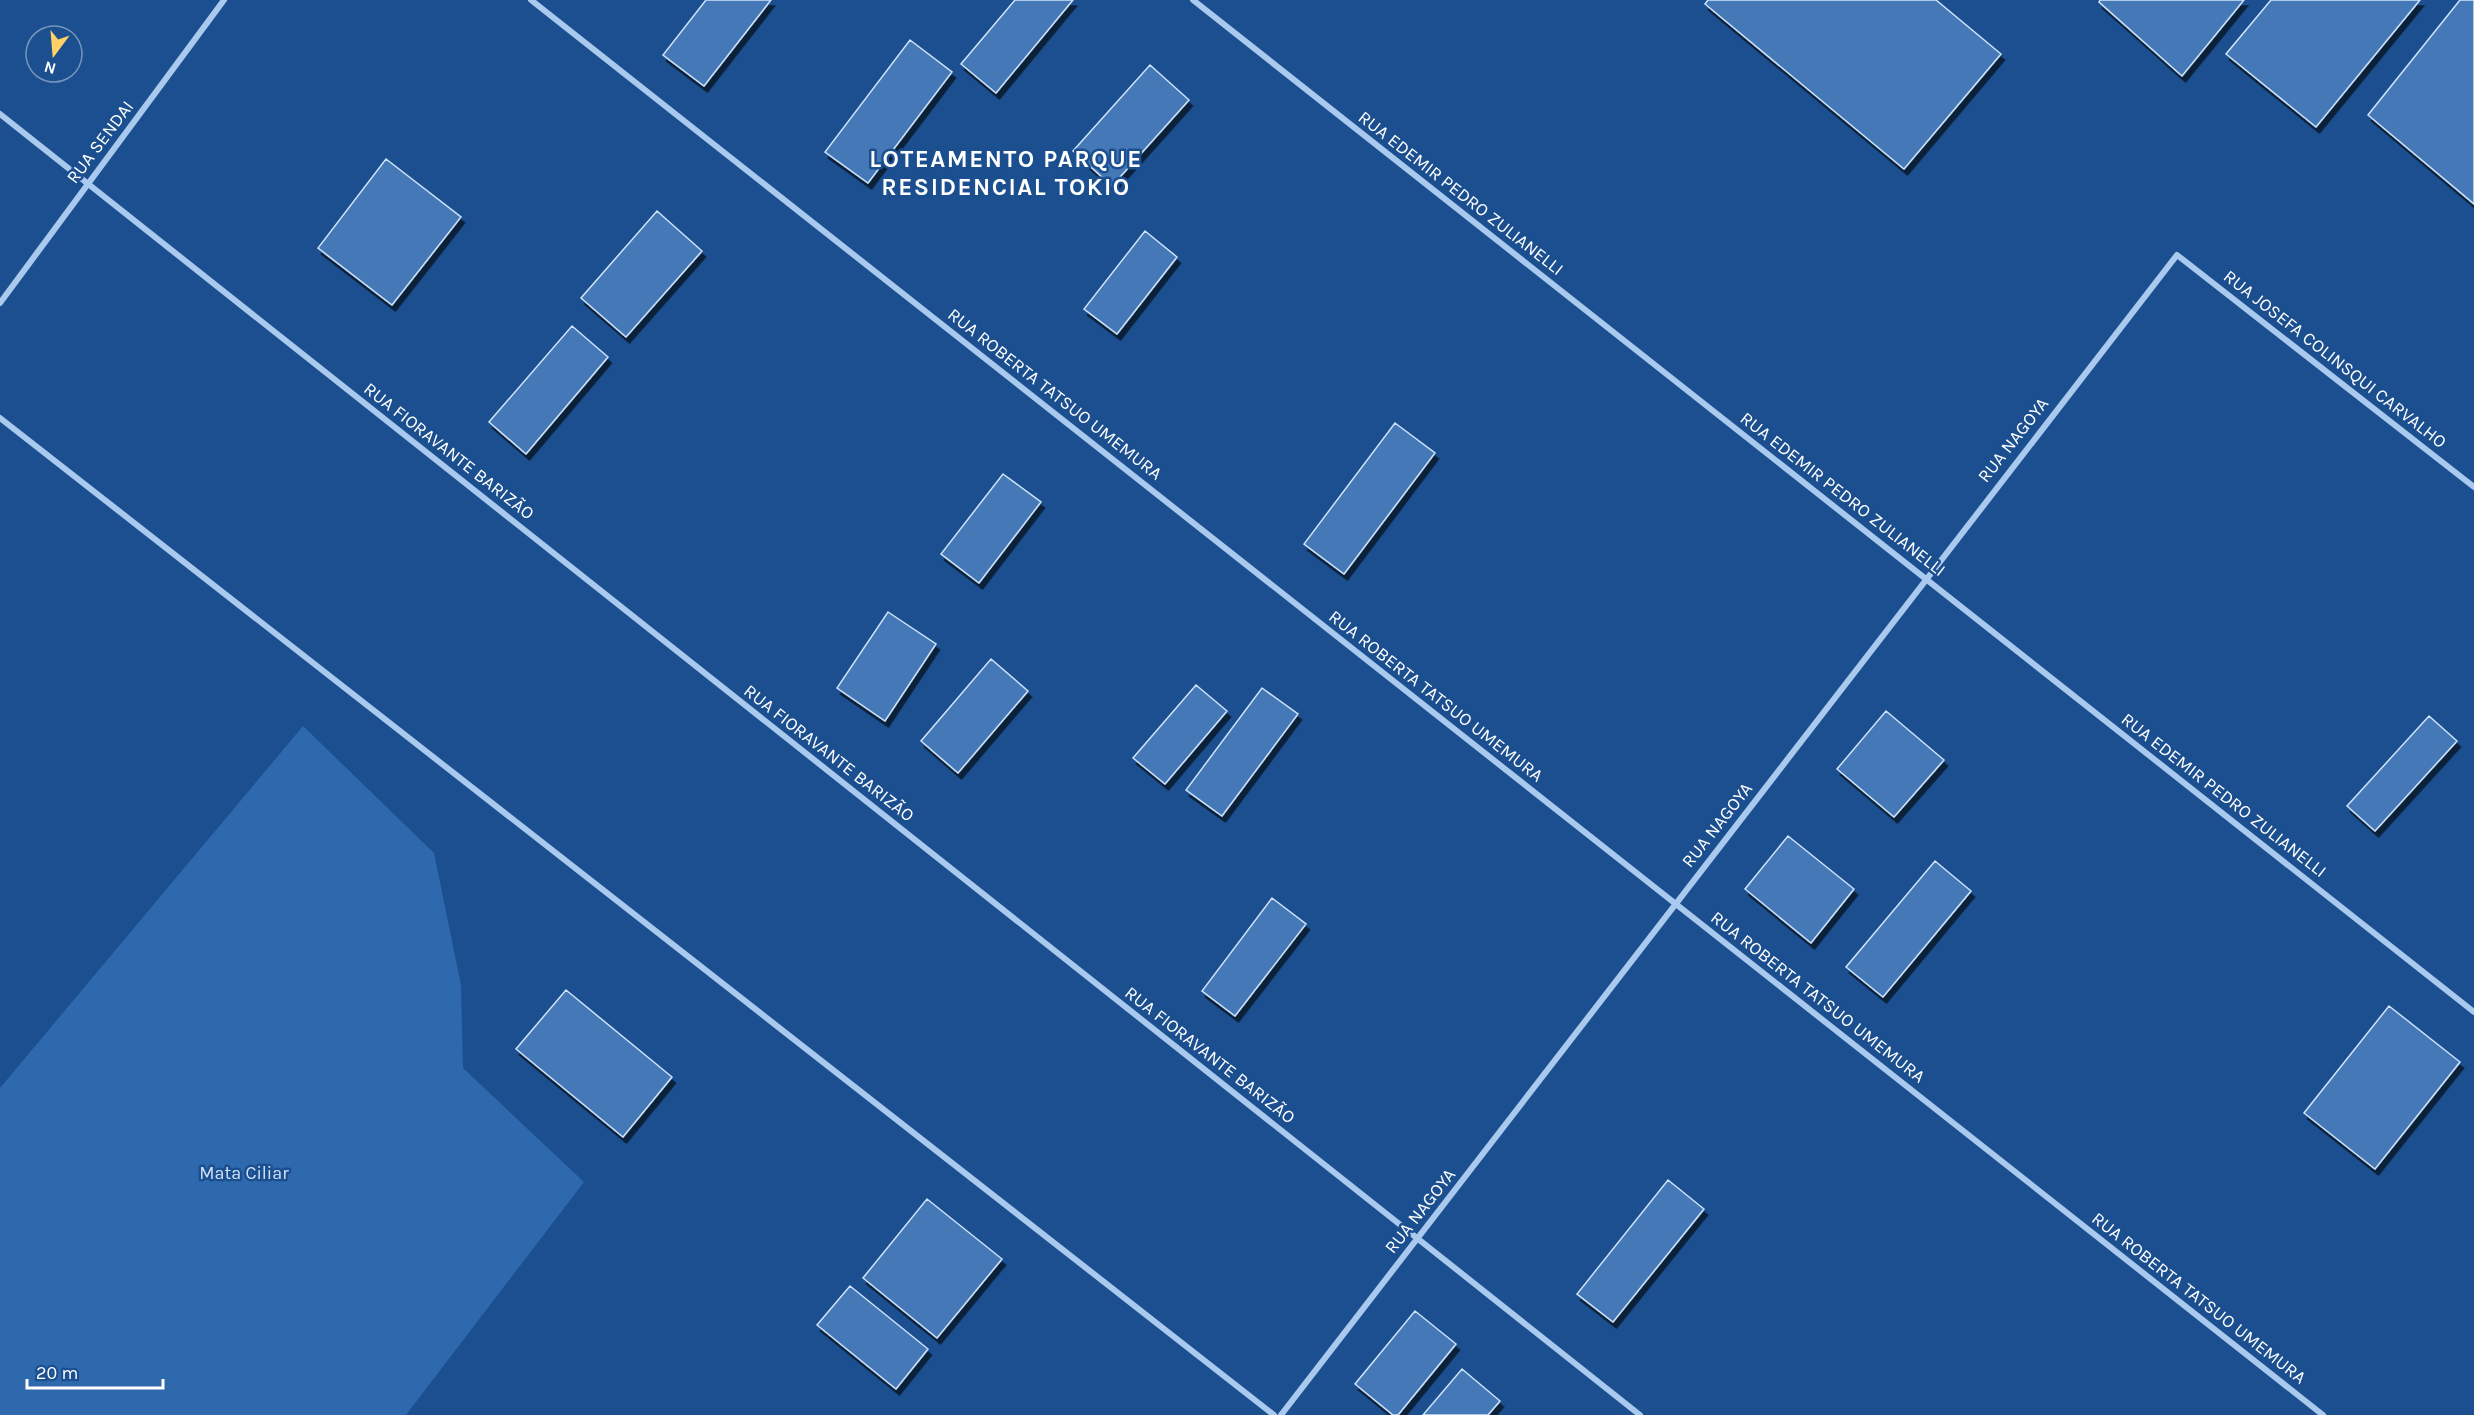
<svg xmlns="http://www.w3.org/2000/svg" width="2474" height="1415" font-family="Karla,sans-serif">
	<defs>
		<filter id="shadow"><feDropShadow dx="3.5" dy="6" stdDeviation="0" flood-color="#0009"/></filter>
	</defs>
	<rect width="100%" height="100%" fill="#1b4f8f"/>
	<path fill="#2e69ad" d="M303 726 434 853 461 985 463 1068 584 1182 406 1415H0V1088Z"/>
	<path fill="#4478b7" stroke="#cfe3fa" stroke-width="1.5" filter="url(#shadow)" d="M706 0H771L704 86 663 55Z
		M1015 0H1073L996 93 961 64Z
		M1708 0H1936L2001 54 1904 169 1705 4Z
		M2100 0H2244L2182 76 2099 2Z
		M2271 0H2420L2316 127 2226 54Z
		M2460 0H2474V204L2368 115Z
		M910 40 952 72 868 183 825 152Z
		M1150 65 1189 100 1112 186 1073 151Z
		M386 159 461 217 392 305 318 248Z
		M657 211 702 251 626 337 581 298Z
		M1145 231 1177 257 1117 334 1084 309Z
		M572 326 608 357 526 454 489 422Z
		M1395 423 1435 453 1344 574 1304 544Z
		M1003 474 1041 502 979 583 941 554Z
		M888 612 936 644 885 721 837 688Z
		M991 659 1028 691 958 773 921 741Z
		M1196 685 1227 711 1165 784 1133 758Z
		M1262 688 1298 714 1222 816 1186 790Z
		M1886 711 1944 760 1894 817 1837 769Z
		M2429 716 2457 741 2375 831 2347 806Z
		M1788 836 1854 889 1811 943 1745 889Z
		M1935 861 1971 891 1883 997 1846 967Z
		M1272 898 1306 924 1235 1016 1202 991Z
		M566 990 672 1077 623 1137 516 1049Z
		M2389 1006 2460 1062 2375 1169 2304 1113Z
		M1668 1180 1704 1209 1613 1322 1577 1294Z
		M927 1199 1002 1259 937 1338 863 1278Z
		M850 1286 928 1349 896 1389 817 1325Z
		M1415 1311 1456 1344 1398 1415H1393L1355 1384Z
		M1462 1369 1500 1401 1488 1415H1423Z"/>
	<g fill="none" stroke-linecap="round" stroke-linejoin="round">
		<path stroke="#a9c9ee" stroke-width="6" d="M531 0 2323 1415
			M1193 0 2474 1012
			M0 114 1640 1415
			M0 303 224 0
			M0 418 1274 1415
			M1281 1415 2177 255 2474 487"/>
	</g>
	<g text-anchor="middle" stroke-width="5" stroke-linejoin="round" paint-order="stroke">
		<g font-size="18" fill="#fff" stroke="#1b4f8f">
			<text transform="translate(100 142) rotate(-53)" y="6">RUA SENDAI</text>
			<text transform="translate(1461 193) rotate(38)" y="6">RUA EDEMIR PEDRO ZULIANELLI</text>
			<text transform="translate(2335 359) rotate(38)" y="6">RUA JOSEFA COLINSQUI CARVALHO</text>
			<text transform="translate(1055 394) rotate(38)" y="6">RUA ROBERTA TATSUO UMEMURA</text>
			<text transform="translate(2013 440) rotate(-52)" y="6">RUA NAGOYA</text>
			<text transform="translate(449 451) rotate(38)" y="6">RUA FIORAVANTE BARIZÃO</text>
			<text transform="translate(1843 494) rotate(38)" y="6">RUA EDEMIR PEDRO ZULIANELLI</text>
			<text transform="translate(1436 696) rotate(38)" y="6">RUA ROBERTA TATSUO UMEMURA</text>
			<text transform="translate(829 753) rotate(38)" y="6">RUA FIORAVANTE BARIZÃO</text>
			<text transform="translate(2224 795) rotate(38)" y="6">RUA EDEMIR PEDRO ZULIANELLI</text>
			<text transform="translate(1717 825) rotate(-52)" y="6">RUA NAGOYA</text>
			<text transform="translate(1818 997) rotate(38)" y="6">RUA ROBERTA TATSUO UMEMURA</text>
			<text transform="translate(1210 1055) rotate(38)" y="6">RUA FIORAVANTE BARIZÃO</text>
			<text transform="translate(1420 1211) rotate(-52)" y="6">RUA NAGOYA</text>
			<text transform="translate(2199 1298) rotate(38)" y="6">RUA ROBERTA TATSUO UMEMURA</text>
		</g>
		<g font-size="18" fill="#cfe3fa" stroke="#1b4f8f">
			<text x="244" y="1179">Mata Ciliar</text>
		</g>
		<g font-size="24" font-weight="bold" letter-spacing="1.5" fill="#fff" stroke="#1b4f8f">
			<text x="1006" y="167">LOTEAMENTO PARQUE<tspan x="1006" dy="28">RESIDENCIAL TOKIO</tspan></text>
		</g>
	</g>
	<g transform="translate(54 54) rotate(196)"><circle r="28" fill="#1b4f8f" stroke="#7695bc" stroke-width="1.5"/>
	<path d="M0-4.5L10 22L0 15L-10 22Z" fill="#ffd166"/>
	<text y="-9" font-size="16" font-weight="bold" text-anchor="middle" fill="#ffffff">N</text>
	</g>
	<path d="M27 1379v9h136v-9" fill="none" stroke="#ffffff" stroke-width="3"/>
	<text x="36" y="1379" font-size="18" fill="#ffffff" stroke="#1b4f8f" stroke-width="4.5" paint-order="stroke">20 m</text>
</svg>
